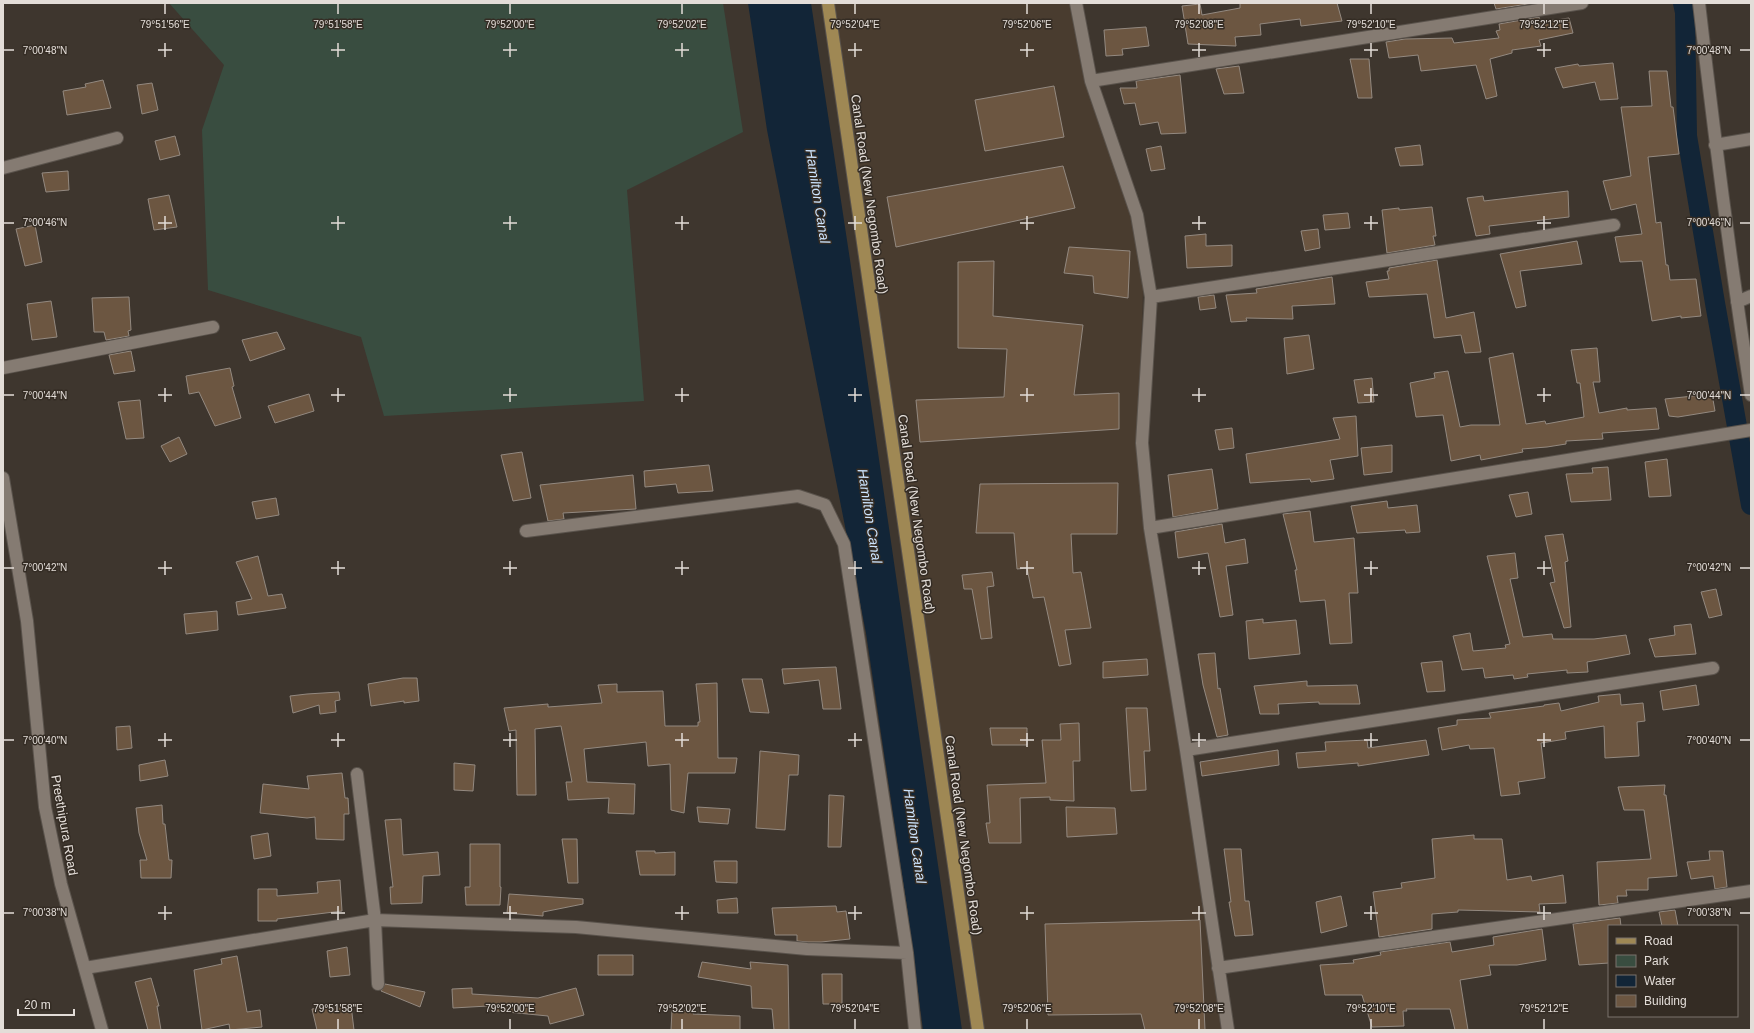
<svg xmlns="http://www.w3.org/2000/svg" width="1754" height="1033" font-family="Arial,sans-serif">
	<rect width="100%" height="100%" fill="#3e362e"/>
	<path fill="#493c2f" d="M832 3H1072L1087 82 1144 257 1138 443 1146 529 1222 1030H982Z"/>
	<path fill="#394d40" d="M169 3H723L743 132 627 190 644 401 384 416 361 337 208 290 202 130 224 65Z"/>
	<path fill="#122537" d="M748 3H811L850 260 962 1030H923L907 907 866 633 767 130Z"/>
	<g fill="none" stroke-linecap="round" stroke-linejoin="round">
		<path stroke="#122537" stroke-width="20" d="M1683 3 1685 12 1687 136 1715 303 1751 505"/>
	</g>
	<path fill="#6c5641" stroke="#938980" d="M1240 3H1337L1342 21 1301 26 1300 19 1260 24 1261 35 1235 37 1236 46 1188 44 1182 6 1200 4 1202 15 1240 8Z
		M1494 3H1534L1496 9Z
		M1539 17 1540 22 1569 18 1573 33 1539 40 1541 46 1512 50V53L1490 59 1497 96 1486 99 1476 65 1421 71 1418 55 1389 58 1386 42 1405 39 1452 38 1454 43 1499 38 1496 31 1500 30 1499 24Z
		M1146 27 1149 46 1122 49 1123 55 1106 56 1104 30Z
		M1350 59H1369L1372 98H1358Z
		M1613 63 1618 99 1600 100 1595 82 1563 88 1555 68 1578 64 1579 66Z
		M1239 66 1244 93 1224 94 1216 69Z
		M1649 71H1667L1671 107H1673L1679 154 1648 157 1656 223 1661 222 1666 265H1668L1670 280 1696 279 1701 316 1681 318V316L1652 321 1642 261 1620 262 1615 237 1642 234 1636 204 1611 210 1603 181 1631 176 1621 107 1652 106Z
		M1180 75 1186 133 1161 134 1158 122 1140 125 1135 103 1124 104 1120 88H1137L1136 81Z
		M103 80 111 108 67 115 63 91 86 87 85 84Z
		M152 83 158 110 142 114 137 85Z
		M1054 86 1064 137 985 151 975 100Z
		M175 136 180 155 160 160 155 141Z
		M1420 145 1423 165 1400 166 1395 148Z
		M1161 146 1165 169 1151 171 1146 149Z
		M1063 166 1075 208 896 247 887 197Z
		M68 171 69 190 46 192 42 173Z
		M1568 191 1569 217 1489 226 1490 234 1476 236 1467 198 1483 196 1484 201Z
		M169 195 177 227 154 230 148 199Z
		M1432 207 1436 236H1433L1435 245 1387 253 1382 210 1399 208V210Z
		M1348 213 1350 228 1325 230 1323 215Z
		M35 225 42 262 25 266 16 229Z
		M1318 229 1320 248 1305 251 1301 231Z
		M1206 234V246L1232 245V266L1187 268 1185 236Z
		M1577 241 1582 264 1520 271 1526 306 1516 308 1500 254Z
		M1069 247 1130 251 1128 298 1094 293 1093 276 1064 273Z
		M1437 260 1446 318 1474 312 1481 352 1465 353 1461 335 1434 338 1427 294 1369 297 1366 282 1389 279 1387 271H1389V268Z
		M994 261 993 316 1083 325 1074 395 1119 393V429L920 442 916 400 1004 397 1007 349 958 348V262Z
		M1332 277 1335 304 1292 306 1293 319 1246 318 1247 321 1231 322 1226 295 1257 293 1256 289Z
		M1214 295 1216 308 1200 310 1198 297Z
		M129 297 131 330 128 331 129 336 106 340 104 332H94L92 298Z
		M51 301 57 337 32 340 27 304Z
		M277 332 285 349 250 361 242 340Z
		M1309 335 1314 369 1287 374 1284 338Z
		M1597 348 1600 382H1593L1599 413 1627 408V410L1656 408 1659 429 1602 433 1603 439 1566 441V444L1547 447 1522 449 1523 452 1481 460 1480 455 1451 461 1443 415 1416 417 1410 383 1435 378 1434 373 1448 371 1460 427 1471 425H1500L1489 358 1513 353 1526 424 1545 421 1546 424 1584 417 1580 383H1577L1571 350Z
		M131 351 135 371 114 374 109 355Z
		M230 368 234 386 232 387 241 418 215 426 199 392 189 394 186 376Z
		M1372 378 1374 402 1358 403 1354 380Z
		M309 394 314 411 275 423 268 406Z
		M1712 394 1715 411 1678 417 1669 416 1665 399Z
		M140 400 144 438 126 439 118 402Z
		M1356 416 1358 456 1330 460 1334 479 1311 482 1310 479 1250 483 1246 454 1340 439 1333 418Z
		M1232 428 1234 448 1219 450 1215 430Z
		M179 437 187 454 170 462 161 446Z
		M1392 445V472L1364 475 1361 448Z
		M522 452 531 498 513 501 501 455Z
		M1667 459 1671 496 1649 497 1645 462Z
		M709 465 713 491 678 493 676 484 645 487 644 471Z
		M1608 467 1611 500 1571 502 1566 474 1593 473 1592 468Z
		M1212 469 1218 509 1173 517 1168 475Z
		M633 475 636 509 563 513 564 519 548 521 540 485Z
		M1118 483 1117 534H1071L1073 573 1081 572 1091 628 1065 630 1071 664 1059 666 1044 597 1033 598 1027 568 1017 569 1014 533H976L980 484Z
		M1528 492 1532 514 1516 517 1509 495Z
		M276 498 279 515 256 519 252 502Z
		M1387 501 1388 508 1417 505 1420 532 1406 533 1405 530 1357 533 1351 506Z
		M1310 511 1314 542 1354 538 1358 593H1349L1352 643 1330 644 1325 600 1300 602 1295 570H1297L1283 514Z
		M1222 524 1225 543 1245 539 1248 563 1226 566 1233 615 1220 617 1208 553 1178 558 1175 532Z
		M1563 534 1568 561 1565 562 1571 627 1564 628 1550 583 1555 582 1545 536Z
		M1515 553 1518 578 1510 579 1523 637 1552 634 1553 639H1594L1626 635 1630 654 1587 662 1588 672 1567 673V670L1527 674 1528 677 1514 679 1513 675 1485 678 1483 668 1462 670 1453 636 1470 633 1473 651 1506 648 1505 645 1510 644 1487 556Z
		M258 556 268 596 282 594 286 608 238 615 236 602 252 599 236 562Z
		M992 572 994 586 987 587 992 638 981 639 972 589H964L962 575Z
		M1716 589 1722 615 1709 618 1701 592Z
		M217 611 218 630 186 634 184 614Z
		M1263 619V623L1296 620 1300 654 1249 659 1246 621Z
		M1691 624 1696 654 1655 657 1649 639 1675 635 1674 626Z
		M1215 653 1218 689 1220 688 1228 735 1217 737 1203 685 1198 654Z
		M1147 659 1148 675 1103 678V662Z
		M1442 661 1445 691 1427 692 1421 663Z
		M836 667 841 709H823L819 680 784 684 782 669Z
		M403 678H417L419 701 404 703V701L371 706 368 684Z
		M742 679H762L769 713 750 712Z
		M1307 681V686L1357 685 1360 704H1319V702L1278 704 1279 714H1260L1254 686Z
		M717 683 718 758H737L735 773H688L684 813 671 810 670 764 648 766 646 742 584 749 587 782 635 784 634 814 608 813 609 798 568 800 566 782H572L561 726 535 729 536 795H517L516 730 509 731 504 708 548 704V707L602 703 598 685 617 684V692L663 691 665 726H698V722H700L696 684Z
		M1696 685 1699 705 1663 710 1660 691Z
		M339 692 340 700 335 701 336 712 320 714 319 705 293 713 290 696 307 694Z
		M1620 694 1621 705 1643 703 1645 721 1637 722 1639 756 1605 758 1604 726 1565 732 1566 739 1541 743 1545 778 1518 782 1520 794 1501 796 1494 748 1470 749 1469 745 1442 750 1438 728 1457 725V720L1491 718 1489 713 1544 706V705L1559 703 1561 711 1599 702 1598 696Z
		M1126 708H1147L1150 751H1144L1146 790 1131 791Z
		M1079 723 1080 761H1073L1074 801 1050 800V797L1020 798 1021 843H989L986 823H990L987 785 1046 783 1042 740H1061L1060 724Z
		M130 726 132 748 117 750 116 727Z
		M990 728H1027V745H992Z
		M1367 740 1368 748 1426 740 1429 755 1358 766V763L1298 768 1296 753 1326 751 1325 742Z
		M1278 750 1279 765 1202 776 1200 762Z
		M760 751 799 755 798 775H789L785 830 756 828Z
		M165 760 168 776 140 781 139 765Z
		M454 763 475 765 473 791 454 790Z
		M342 773 345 798H348L349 814H344V840L316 839 315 817 307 818 260 813 263 784 309 789 307 776Z
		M1665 785 1664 795H1666L1677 876 1648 878V890H1626L1627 896H1617L1618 903 1599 905 1597 862 1651 859 1644 810H1624L1618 787Z
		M829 795 844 796 841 847H828Z
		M162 805 163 824H165L169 860H172L171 878H141L140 860H147L139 833 136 808Z
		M697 807 730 809 728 824 699 822Z
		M1066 807 1115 808 1117 834 1067 837Z
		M401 819 403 855 438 852 440 875 423 876 422 903 391 904 390 887H393L385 820Z
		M268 833 271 856 254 859 251 836Z
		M1474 835V839H1502L1507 880 1531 876 1532 881 1563 875 1566 903 1539 904 1540 912 1458 910V912L1432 914V929L1379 937 1373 892 1402 888 1401 883 1435 878 1432 839Z
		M562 839H577L578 883H568Z
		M470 844H500V887H501L500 905H466L465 887H470Z
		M1224 849H1241L1245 901H1249L1253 935 1235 936 1229 902H1231Z
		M636 851H655V853L675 852V875H640Z
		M1709 851H1723L1727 887 1715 889 1713 876 1691 879 1687 862 1710 860Z
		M714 861H737V883L716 882Z
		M340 880 342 911 277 919V921H258V889H277V896L318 893 317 882Z
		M509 894 583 899V904L543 912V916L507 913Z
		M1341 896 1347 926 1321 933 1316 902Z
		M737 898 738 913H718L717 900Z
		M836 906 837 912 846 911 850 939 821 942H808L797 941V935H775L772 908Z
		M1675 910 1678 926H1662L1659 912Z
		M1620 918 1621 926H1609V963L1579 965 1573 924Z
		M1200 920 1205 1030H1145L1141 1014 1048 1015 1045 924Z
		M1542 929 1546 960 1517 965H1489L1491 975 1460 980 1468 1030H1455L1450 1009H1406L1407 1011H1403L1404 1026 1372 1027 1362 995H1325L1320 965 1354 963 1353 960 1381 955 1380 952 1450 942 1452 952 1494 945 1493 937Z
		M347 947 350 975 330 977 327 951Z
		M598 955H633V975H598Z
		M237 956 247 1012 260 1010 262 1027 230 1030 229 1024 202 1030 194 970 222 964 221 959Z
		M702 962 751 969 750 962 788 965 789 1030H774L772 1009 752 1008 751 986 698 977Z
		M822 974H842V1004H823Z
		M151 978 159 1006H157L161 1030H148L135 982Z
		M385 984 425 992 420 1007 381 991Z
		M472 988V994L538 998 576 988 584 1015 550 1024 548 1016 487 1010 488 1006 453 1008 452 989Z
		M351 1005 354 1030H317L312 1009Z
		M672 1010 694 1011 693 1014 740 1016V1030H671Z"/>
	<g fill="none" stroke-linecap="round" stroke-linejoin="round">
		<defs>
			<path id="minor" d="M1076 3 1091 81 1137 215 1151 297 1142 443 1150 528 1186 750 1228 1030
				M1699 3C1714 134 1731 265 1751 395
				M1091 81 1582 3
				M1715 145 1751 139
				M3 168 117 138
				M1151 297 1614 225
				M1737 302 1751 296
				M3 368 213 327
				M3 478 27 621 45 807 61 884 102 1030
				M1150 528 1751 430
				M526 531 798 496 825 505 844 544 907 953 915 1030
				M1186 750 1713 668
				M357 774 375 920 378 984
				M85 968 375 920 576 927 807 949 907 953
				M1218 968 1751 891"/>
			<path id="major" d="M828 3 978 1030"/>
		</defs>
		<use href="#minor" stroke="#5a534c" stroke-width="14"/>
		<use href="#major" stroke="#5a534c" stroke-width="14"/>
		<use href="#minor" stroke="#857b72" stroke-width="12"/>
		<use href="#major" stroke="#9f8854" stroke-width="12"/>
	</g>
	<path fill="none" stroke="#e3ddd8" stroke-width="1.5" d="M165 4V14M338 4V14M510 4V14M682 4V14M855 4V14M1027 4V14M1199 4V14M1371 4V14M1544 4V14M165 43V57M338 43V57M510 43V57M682 43V57M855 43V57M1027 43V57M1199 43V57M1371 43V57M1544 43V57M4 50H14M158 50H172M331 50H345M503 50H517M675 50H689M848 50H862M1020 50H1034M1192 50H1206M1364 50H1378M1537 50H1551M1740 50H1750M165 216V230M338 216V230M510 216V230M682 216V230M855 216V230M1027 216V230M1199 216V230M1371 216V230M1544 216V230M4 223H14M158 223H172M331 223H345M503 223H517M675 223H689M848 223H862M1020 223H1034M1192 223H1206M1364 223H1378M1537 223H1551M1740 223H1750M165 388V402M338 388V402M510 388V402M682 388V402M855 388V402M1027 388V402M1199 388V402M1371 388V402M1544 388V402M4 395H14M158 395H172M331 395H345M503 395H517M675 395H689M848 395H862M1020 395H1034M1192 395H1206M1364 395H1378M1537 395H1551M1740 395H1750M165 561V575M338 561V575M510 561V575M682 561V575M855 561V575M1027 561V575M1199 561V575M1371 561V575M1544 561V575M4 568H14M158 568H172M331 568H345M503 568H517M675 568H689M848 568H862M1020 568H1034M1192 568H1206M1364 568H1378M1537 568H1551M1740 568H1750M165 733V747M338 733V747M510 733V747M682 733V747M855 733V747M1027 733V747M1199 733V747M1371 733V747M1544 733V747M4 740H14M158 740H172M331 740H345M503 740H517M675 740H689M848 740H862M1020 740H1034M1192 740H1206M1364 740H1378M1537 740H1551M1740 740H1750M165 906V920M338 906V920M510 906V920M682 906V920M855 906V920M1027 906V920M1199 906V920M1371 906V920M1544 906V920M4 913H14M158 913H172M331 913H345M503 913H517M675 913H689M848 913H862M1020 913H1034M1192 913H1206M1364 913H1378M1537 913H1551M1740 913H1750M338 1019V1029M510 1019V1029M682 1019V1029M855 1019V1029M1027 1019V1029M1199 1019V1029M1371 1019V1029M1544 1019V1029"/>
	<g text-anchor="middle" stroke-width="3" stroke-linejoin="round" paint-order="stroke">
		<g font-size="13" fill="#e3ddd8" stroke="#342c24">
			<text transform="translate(870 194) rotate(82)" y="5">Canal Road (New Negombo Road)</text>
			<text transform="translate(917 514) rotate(82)" y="5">Canal Road (New Negombo Road)</text>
			<text transform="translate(65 825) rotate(80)" y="5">Preethipura Road</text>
			<text transform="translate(964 835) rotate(82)" y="5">Canal Road (New Negombo Road)</text>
		</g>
		<g font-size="14" font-style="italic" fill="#cce4fe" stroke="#342c24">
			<text transform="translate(818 196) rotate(81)" y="5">Hamilton Canal</text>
			<text transform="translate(870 516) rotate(81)" y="5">Hamilton Canal</text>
			<text transform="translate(915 836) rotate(82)" y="5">Hamilton Canal</text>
		</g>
	</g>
	<g font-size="10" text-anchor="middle" fill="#e3ddd8" stroke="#342c24" stroke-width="3" stroke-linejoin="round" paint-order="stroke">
		<text x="165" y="28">79°51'56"E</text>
		<text x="338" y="28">79°51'58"E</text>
		<text x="510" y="28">79°52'00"E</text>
		<text x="682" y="28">79°52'02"E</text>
		<text x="855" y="28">79°52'04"E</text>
		<text x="1027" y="28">79°52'06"E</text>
		<text x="1199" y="28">79°52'08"E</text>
		<text x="1371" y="28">79°52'10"E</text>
		<text x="1544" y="28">79°52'12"E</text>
		<text x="45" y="54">7°00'48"N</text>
		<text x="1709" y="54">7°00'48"N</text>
		<text x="45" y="226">7°00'46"N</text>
		<text x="1709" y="226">7°00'46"N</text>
		<text x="45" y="399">7°00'44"N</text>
		<text x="1709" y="399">7°00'44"N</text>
		<text x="45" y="571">7°00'42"N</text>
		<text x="1709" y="571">7°00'42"N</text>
		<text x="45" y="744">7°00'40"N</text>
		<text x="1709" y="744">7°00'40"N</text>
		<text x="45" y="916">7°00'38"N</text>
		<text x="1709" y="916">7°00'38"N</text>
		<text x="338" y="1012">79°51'58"E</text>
		<text x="510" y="1012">79°52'00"E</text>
		<text x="682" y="1012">79°52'02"E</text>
		<text x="855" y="1012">79°52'04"E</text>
		<text x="1027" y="1012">79°52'06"E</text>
		<text x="1199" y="1012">79°52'08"E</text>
		<text x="1371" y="1012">79°52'10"E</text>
		<text x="1544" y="1012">79°52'12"E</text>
	</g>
	<rect width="1754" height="1033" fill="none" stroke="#e3ddd8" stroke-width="8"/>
	<rect x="1608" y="925" width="130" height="92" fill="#342c24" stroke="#7a736c"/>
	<rect x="1616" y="938" width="20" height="6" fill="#9f8854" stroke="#7a736c"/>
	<text x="1644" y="945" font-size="12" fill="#e3ddd8">Road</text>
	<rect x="1616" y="955" width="20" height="12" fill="#394d40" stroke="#7a736c"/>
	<text x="1644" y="965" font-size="12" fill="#e3ddd8">Park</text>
	<rect x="1616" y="975" width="20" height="12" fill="#122537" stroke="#7a736c"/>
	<text x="1644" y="985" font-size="12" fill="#e3ddd8">Water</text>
	<rect x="1616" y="995" width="20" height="12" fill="#6c5641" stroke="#7a736c"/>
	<text x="1644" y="1005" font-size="12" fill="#e3ddd8">Building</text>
	<path d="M18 1009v6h56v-6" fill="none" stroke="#e3ddd8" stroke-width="2"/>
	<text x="24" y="1009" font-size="12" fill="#e3ddd8" stroke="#342c24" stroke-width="3" paint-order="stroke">20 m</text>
</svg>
